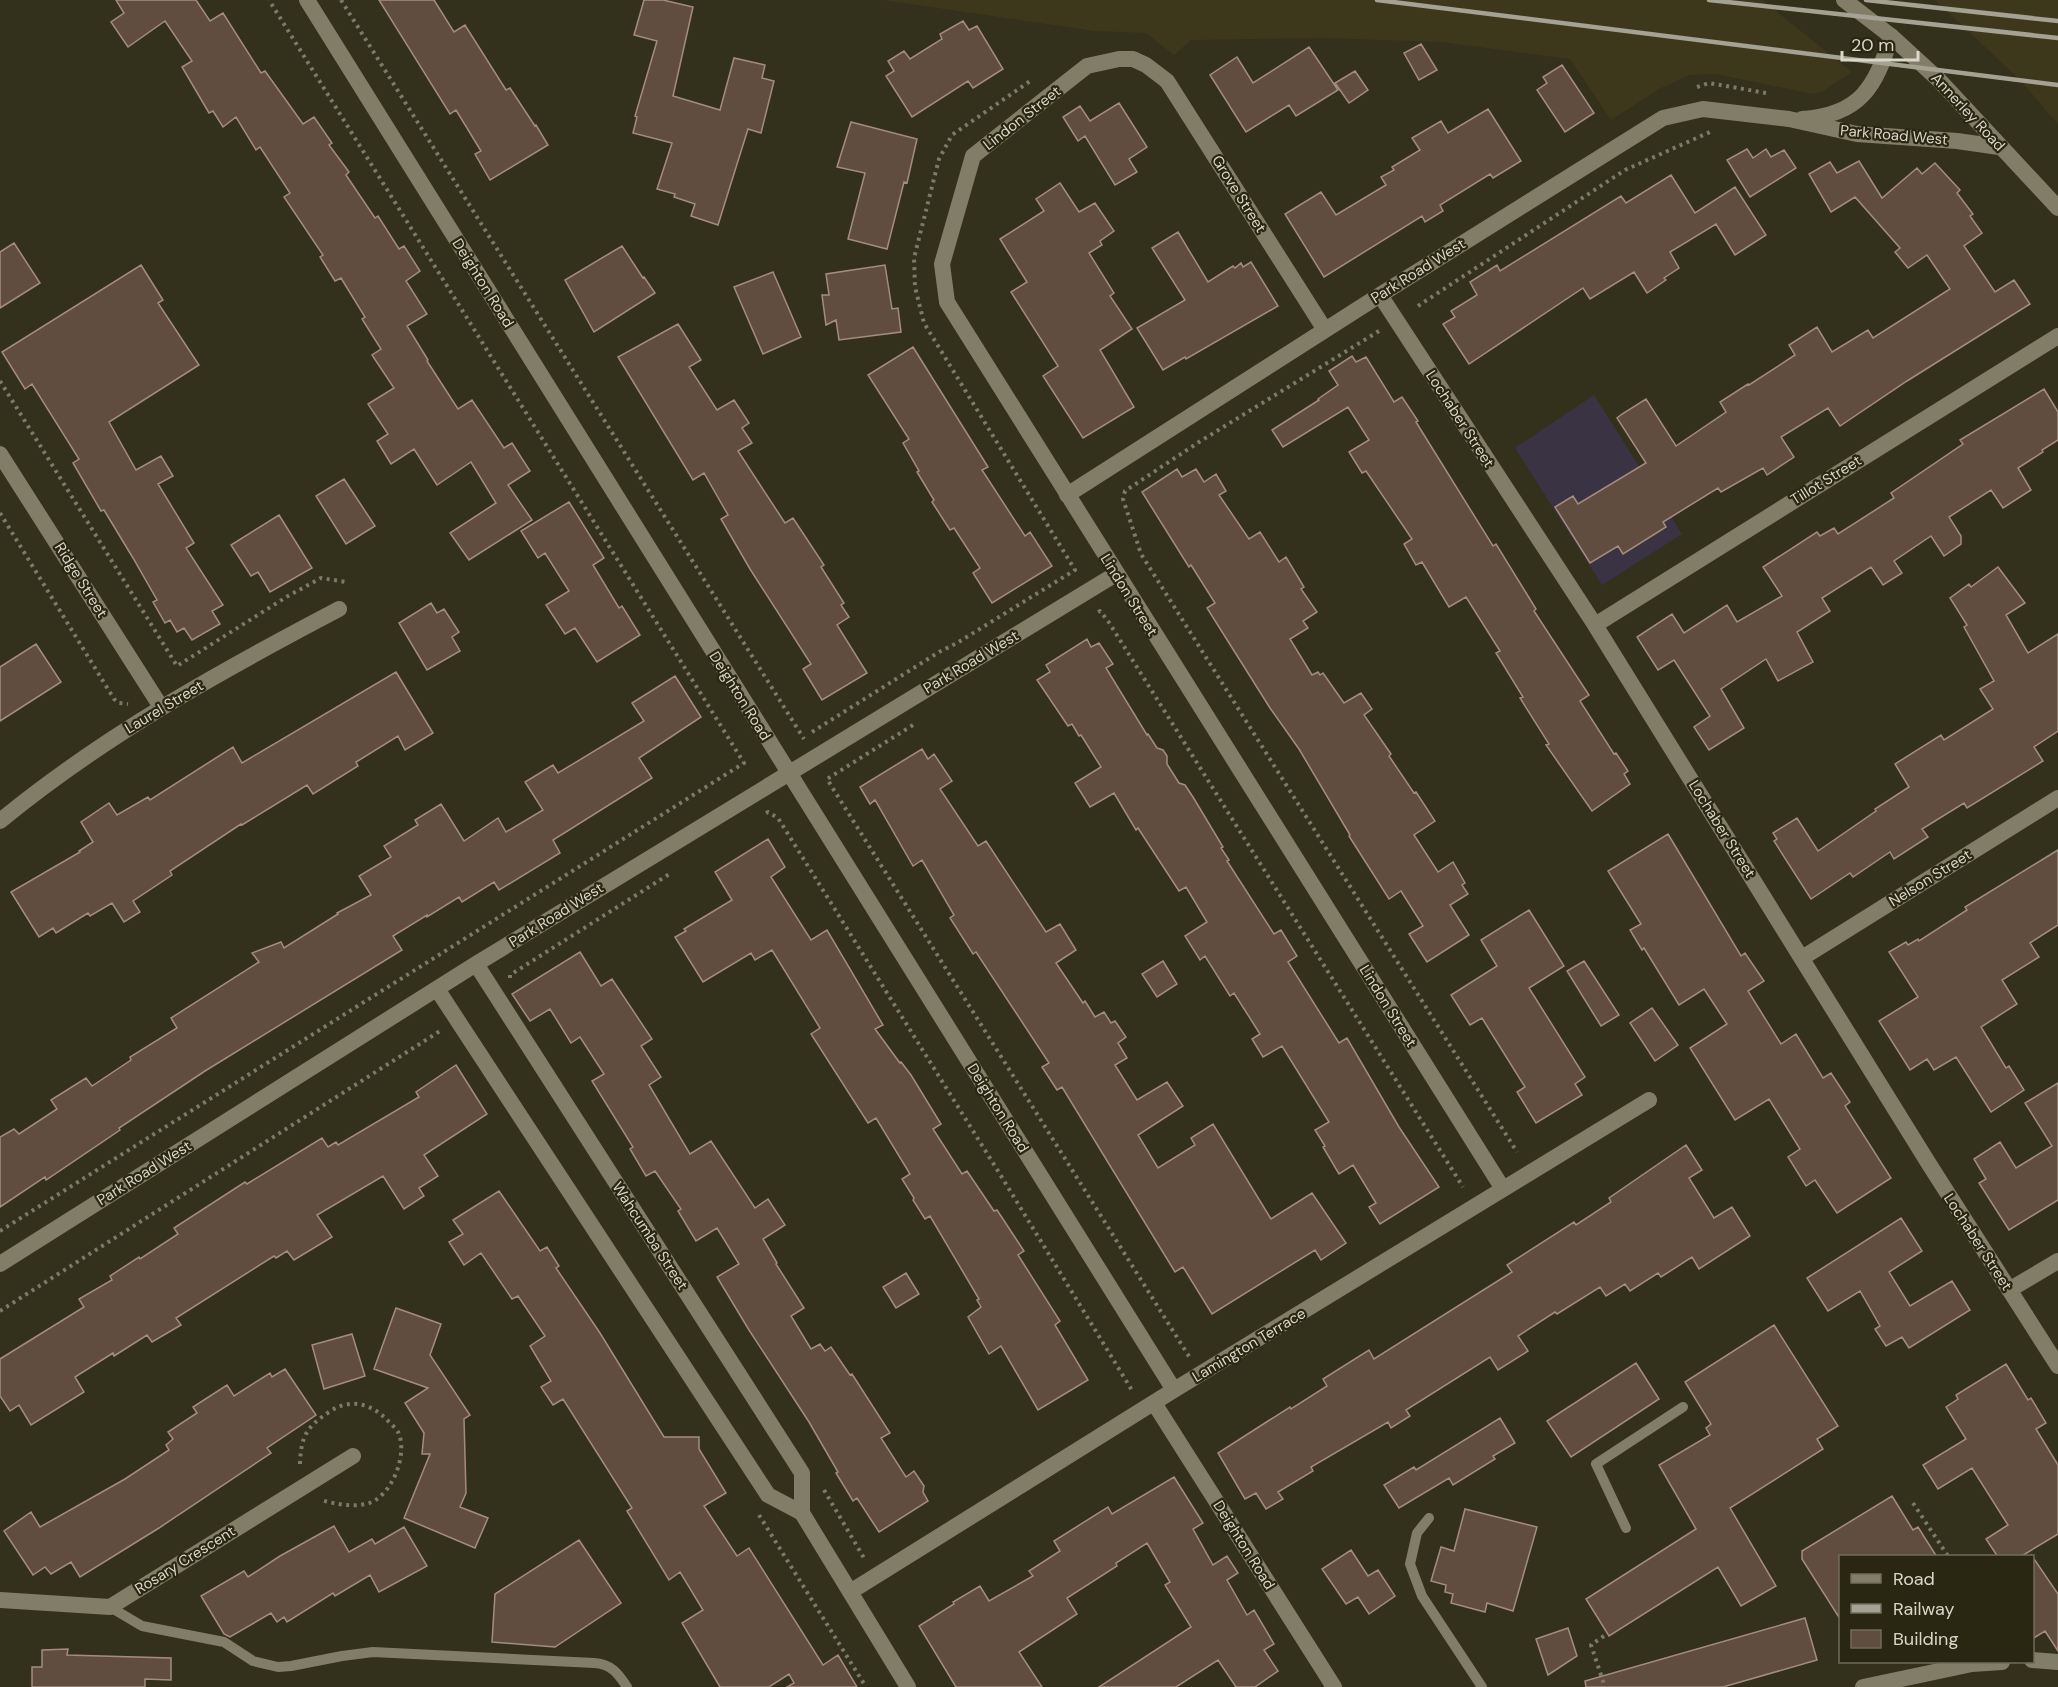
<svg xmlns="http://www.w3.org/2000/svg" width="2058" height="1687" font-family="'DM Sans',sans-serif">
	<rect width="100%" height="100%" fill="#33301b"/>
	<path fill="#3a3344" d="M1594 395 1682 534 1602 585 1515 448Z"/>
	<path fill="#3d381c" d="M883 0H1762L1852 72 1823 91 1813 94 1716 74 1690 75 1659 89 1611 120 1570 59 1441 42 1325 38 1191 40 1174 55 1146 33 1094 31Z
		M1935 0H2058V124L2020 80Z"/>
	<path fill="#614d40" stroke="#a48d7f" stroke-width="1.5" d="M116 0H196L210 21 223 13 261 73 265 71 303 124 314 117 332 143 329 145 349 172 346 175 375 218 378 216 399 249 404 246 420 271 406 281 427 314 407 326 428 360 427 361 458 409 472 400 504 448 512 443 530 471 508 485 532 520 469 560 450 533 496 503 471 462 437 485 414 449 391 464 377 441 388 434 368 404 394 388 372 355 381 349 362 319 365 317 341 278 335 281 320 257 323 255 284 197 290 193 260 147 256 150 236 117 223 127 213 111 209 113 182 67 192 61 165 21 128 47 111 22 124 13Z
		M379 0H434L454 32 465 25 506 90 510 88 535 126 536 125 548 145 490 180 475 154 481 151 456 110 450 114Z
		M644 0H663L693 7 673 96 720 110 734 58 765 65 762 78 774 81 761 133 748 129 718 225 691 216 695 204 674 197 675 194 657 189 672 143 633 133 637 117 635 116 657 41 634 35Z
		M963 21 969 30 977 26 1003 69 973 88 968 81 912 117 886 76 894 71 888 61 904 51 910 59 942 39 940 34Z
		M1421 44 1437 70 1419 80 1404 53Z
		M1309 47 1338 90 1296 116 1289 105 1246 132 1210 75 1237 57 1253 83Z
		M1562 65 1594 113 1565 132 1537 90 1547 83 1543 77Z
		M1355 71 1368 90 1349 103 1335 83Z
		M1119 103 1147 147 1129 159 1137 172 1115 185 1085 136 1078 141 1063 117 1080 106 1090 121Z
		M1488 109 1521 161 1493 178 1490 174 1440 205 1443 211 1425 222 1422 216 1324 277 1285 214 1321 192 1336 215 1386 185 1381 177 1394 170 1392 167 1420 150 1412 138 1441 121 1448 133Z
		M851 122 917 139 907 183 904 182 887 249 848 239 865 173 837 167Z
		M1747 149 1753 158 1766 149 1771 157 1784 150 1796 168 1750 197 1727 160Z
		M1859 161 1882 198 1917 168 1922 174 1935 163 1960 190 1957 193 1973 214 1970 216 1982 233 1964 246 1995 292 2014 280 2030 304 1907 381 1840 426 1828 408 1781 437 1794 457 1767 475 1763 468 1721 492 1718 488 1663 522 1666 527 1623 554 1618 546 1590 563 1555 507 1573 496 1578 504 1646 463 1617 418 1622 414 1646 399 1676 446 1726 412 1720 402 1748 384 1749 385 1795 355 1789 345 1817 327 1832 352 1868 330 1873 338 1950 289 1927 255 1908 268 1895 252 1900 248 1855 197 1831 212 1809 174 1830 162 1837 173Z
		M1671 175 1695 213 1735 187 1766 235 1735 255 1716 224 1670 252 1679 268 1664 278 1666 280 1647 293 1634 272 1590 299 1583 288 1469 364 1443 324 1455 317 1451 311 1477 295 1470 282 1497 265 1500 271 1621 196 1626 203Z
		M1060 183 1079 212 1095 203 1114 231 1100 241 1102 245 1089 253 1114 293 1110 296 1132 329 1100 350 1134 407 1083 438 1043 376 1058 366 1011 292 1027 282 1000 239 1044 211 1036 199Z
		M1178 232 1208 282 1233 266 1235 268 1241 263 1243 267 1251 262 1278 306 1186 359 1185 357 1163 370 1137 328 1185 300 1152 248Z
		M14 243 40 283 0 308V252Z
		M622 246 643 278 644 277 655 293 594 332 565 280Z
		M141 265 163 300 158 303 199 365 109 422 136 470 161 456 173 476 158 484 194 543 186 548 223 605 212 611 220 624 192 640 184 628 177 632 170 620 165 623 153 602 157 600 133 558 104 510 101 511 73 463 79 459 32 384 25 389 2 352Z
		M885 265 892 309 898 308 901 332 839 340 836 320 826 325 822 295H829L826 274Z
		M773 272 801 337 763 354 734 287Z
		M678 324 701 360 689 367 717 410 734 400 749 423 742 428 752 443 738 451 785 523 793 518 824 565 821 567 844 603 841 605 849 617 837 625 867 673 822 700 803 669 811 664 750 569 721 519 728 515 704 473 693 480 618 357Z
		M913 347 988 467 982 470 1025 536 1030 532 1052 566 992 603 973 573 980 568 954 528 950 530 932 502 934 500 917 472 919 471 903 443 909 439 868 375Z
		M1352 356 1356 362 1366 357 1394 402 1402 397 1418 421 1416 422 1429 443 1493 546 1496 544 1536 609 1534 611 1589 695 1580 701 1614 754 1616 753 1628 771 1624 774 1630 784 1592 811 1546 745 1549 744 1520 698 1523 697 1496 653 1500 651 1466 597 1449 607 1422 562 1416 565 1404 544 1412 539 1366 471 1362 473 1349 452 1369 440 1348 407 1283 447 1272 430 1319 400 1318 399 1338 385 1329 371Z
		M2044 389 2058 412V440L2042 450 2043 452 2018 468 2031 490 2003 508 1991 490 1949 517 1961 536V544L1944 556 1931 536 1894 561 1902 573 1883 585 1871 567 1822 598 1830 611 1797 632 1813 662 1778 681 1766 659 1721 689 1744 728 1709 750 1694 727 1710 716 1674 660 1658 670 1637 637 1672 614 1684 633 1727 605 1737 622 1782 596 1763 567 1817 532 1820 536 1834 528 1838 534 1894 498 1891 493 1963 444 1960 440Z
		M1177 469 1182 477 1196 469 1204 482 1216 474 1226 491 1219 495 1249 539 1260 532 1279 562 1286 557 1304 587 1301 589 1317 612 1303 621 1308 628 1290 639 1312 675 1318 672 1320 675 1323 673 1344 703 1361 693 1372 709 1364 715 1391 754 1389 756 1414 793 1416 792 1435 821 1414 835 1438 872 1453 862 1465 883 1462 885 1468 894 1450 905 1469 935 1427 962 1409 934 1423 926 1401 891 1389 899 1349 836 1350 835 1299 749 1270 708 1207 608 1215 603 1191 565 1189 567 1142 492Z
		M344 479 375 526 346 544 316 496Z
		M569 502 604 558 593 565 619 608 622 606 640 635 597 662 575 628 565 634 546 605 569 591 545 553 538 558 521 531Z
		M279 515 312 568 270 592 258 572 251 576 231 545Z
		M1998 567 2025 603 2006 615 2028 653 2058 634V731L2034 747 2043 761 1967 808 1964 803 1922 829 1928 837 1894 859 1890 852 1853 877 1850 873 1811 899 1774 841 1777 839 1773 833 1797 818 1818 851 1876 811 1875 809 1909 787 1895 764 1941 735 1944 740 1993 709 1980 689 1994 681 1964 627 1967 625 1950 598 1969 584 1971 587Z
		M431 603 437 613 444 609 459 632 452 637 460 651 427 670 399 623Z
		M1087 639 1091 647 1099 643 1113 664 1106 668 1147 735 1148 734 1157 748 1163 750 1167 756V764L1179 783 1185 785 1193 797 1223 847 1221 848 1229 860 1227 861 1274 934 1281 930 1297 956 1288 962 1339 1043 1347 1038 1399 1127 1439 1187 1380 1224 1369 1207 1376 1203 1353 1165 1339 1174 1323 1147 1325 1146 1315 1130 1329 1122 1282 1046 1263 1057 1252 1039 1260 1034 1234 993 1230 996 1205 956 1200 960 1185 936 1207 922 1186 887 1179 891 1138 828 1136 830 1114 793 1090 807 1075 783 1101 767 1081 735 1079 736 1072 724 1068 726 1037 680 1050 672 1046 665Z
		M36 644 61 682 0 721V667Z
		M396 672 433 733 405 750 398 736 356 762 358 766 313 794 307 785 242 825 241 824 170 871 172 875 133 901 140 912 124 922 112 903 90 916 88 913 56 933 53 928 39 937 11 892 80 852 79 851 93 842 81 822 109 803 117 815 148 797 150 800 233 747 242 763Z
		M675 676 701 717 639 758 652 778 553 840 560 853 499 890 494 882 462 902 459 897 427 917V915L393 936 402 950 205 1071 119 1128 120 1130 46 1180 45 1177 0 1207V1137L14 1129 19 1134 57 1109 51 1100 86 1078 92 1086 131 1060 130 1057 177 1028 171 1018 259 962 252 953 281 942 284 948 338 914 337 913 371 895 359 876 391 857 384 846 418 825 415 820 441 804 464 841 498 818 506 832 543 810 525 782 553 765 558 773 644 721 632 703Z
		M922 749 928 759 934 754 952 781 940 789 978 846 986 841 1046 932 1060 924 1076 950 1056 963 1083 1003 1085 1001 1095 1017 1104 1012 1111 1023 1115 1021 1126 1037 1118 1043 1127 1058 1115 1065 1137 1100 1167 1082 1183 1106 1138 1135 1158 1168 1195 1145 1191 1138 1213 1124 1271 1219 1312 1193 1346 1243 1321 1260 1315 1250 1212 1314 1183 1267 1175 1272 1062 1087 1057 1090 1042 1067 1049 1063 976 952 973 954 950 918 954 915 922 860 913 866 875 800 870 804 860 787Z
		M1668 834 1741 956 1745 953 1764 981 1748 991 1781 1044 1796 1034 1823 1078 1831 1073 1850 1102 1845 1106 1891 1178 1837 1213 1815 1180 1806 1186 1788 1157 1800 1149 1769 1099 1735 1120 1690 1048 1727 1024 1704 989 1679 1005 1644 948 1642 950 1630 930 1641 924 1608 871Z
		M768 839 785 867 771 877 811 940 827 930 883 1025 875 1029 900 1063 901 1062 911 1075 941 1124 933 1129 962 1174 967 1171 994 1211 997 1210 1024 1251 1018 1255 1060 1321 1055 1325 1088 1380 1038 1410 1001 1346 989 1354 968 1317 981 1307 977 1300 979 1299 930 1216 925 1219 913 1200 914 1198 902 1179 910 1174 876 1118 868 1123 811 1034 820 1028 772 950 755 960 751 953 703 982 675 937 686 931 684 929 732 900 715 872Z
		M2058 850V925L2030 943 2039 957 2002 980 2017 1004 1981 1027 2006 1068 2009 1066 2024 1090 1991 1112 1956 1057 1934 1070 1927 1059 1910 1070 1879 1021 1918 997 1889 952 1906 942 1908 945 1918 939 1919 941 1967 910 1965 907Z
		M1529 910 1564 966 1529 988 1585 1077 1575 1084 1582 1095 1536 1123 1517 1092 1525 1087 1482 1018 1470 1025 1451 995 1497 966 1481 940Z
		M580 952 601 986 612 979 652 1039 641 1046 661 1077 649 1085 690 1154 711 1141 755 1208 768 1199 785 1225 763 1239 777 1263 776 1264 804 1308 791 1316 811 1349 820 1344 825 1351 831 1347 850 1375 852 1374 890 1433 881 1438 906 1477 914 1471 924 1486 923 1492 928 1501 879 1532 857 1498 853 1501 836 1473 838 1472 809 1422 749 1330 717 1277 739 1264 717 1228 696 1241 678 1211 681 1209 655 1171 646 1176 630 1149 633 1147 592 1081 604 1074 580 1037 571 1043 550 1009 530 1021 512 994Z
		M1163 961 1177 984 1157 997 1142 974Z
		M1584 961 1619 1015 1601 1026 1567 971Z
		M1652 1008 1678 1045 1655 1061 1630 1023Z
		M456 1065 487 1114 424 1155 438 1176 419 1188 424 1196 404 1209 383 1176 317 1215 332 1237 294 1260 287 1251 276 1258 274 1256 176 1318 181 1325 152 1342 147 1335 114 1356 113 1353 75 1377 84 1392 31 1425 19 1405 10 1411 0 1396V1359L84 1307 79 1299 112 1280 110 1276 139 1257 140 1259 178 1234 174 1228 245 1182 247 1184 322 1138 328 1147 336 1142 338 1145 419 1097 416 1092Z
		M2058 1083V1200L2009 1230 1979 1183 1986 1179 1974 1159 2000 1142 2016 1168 2052 1146 2025 1103Z
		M1686 1145 1702 1170 1689 1178 1714 1218 1732 1207 1750 1236 1699 1269 1692 1257 1661 1277 1658 1273 1630 1291 1625 1284 1606 1296 1600 1287 1557 1314 1555 1312 1518 1336 1528 1351 1498 1370 1490 1357 1406 1410 1410 1416 1391 1428 1388 1422 1311 1467 1313 1471 1278 1492 1283 1499 1266 1509 1256 1493 1245 1499 1218 1453 1290 1407 1291 1409 1327 1386 1323 1379 1369 1350 1374 1359 1512 1272 1507 1265 1574 1222 1576 1225 1611 1202 1609 1198Z
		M499 1191 540 1251 547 1247 559 1266 556 1268 600 1333 664 1437H699V1449L726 1493 704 1506 737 1556 749 1548 823 1665 838 1655 857 1687H787L794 1683 789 1674 769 1687H720L682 1623 703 1610 680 1572 669 1580 627 1511 632 1508 563 1399 553 1405 541 1387 551 1381 530 1346 545 1336 518 1296 512 1299 481 1253 464 1265 449 1242 463 1234 453 1220Z
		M1901 1218 1922 1251 1889 1272 1910 1306 1952 1281 1970 1310 1909 1348 1902 1337 1886 1346 1875 1329 1880 1326 1860 1291 1828 1311 1807 1278Z
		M906 1273 919 1294 896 1308 883 1287Z
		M396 1308 441 1324 430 1355 470 1415 464 1419 466 1493 460 1507 488 1518 475 1548 404 1518 430 1454H422L424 1433 405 1403 428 1388 374 1369Z
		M1774 1325 1838 1426 1817 1439 1823 1449 1730 1508 1776 1586 1741 1606 1718 1567 1609 1636 1586 1599 1696 1529 1659 1465 1710 1435 1706 1428 1711 1424 1685 1382Z
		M352 1334 365 1376 324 1389 312 1345Z
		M1636 1363 1659 1399 1571 1457 1547 1421Z
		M2006 1364 2028 1400 2031 1398 2046 1423 2036 1429 2058 1465V1534L2020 1557H1998L1986 1539 2008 1525 1972 1468 1938 1489 1923 1465 1966 1439 1946 1407 1958 1399 1956 1395Z
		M285 1369 316 1415 267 1448 271 1453 159 1528 80 1577 71 1562 51 1574 45 1567 33 1575 4 1531 31 1512 40 1527 125 1479 169 1450 166 1445 173 1439 168 1432 197 1413 193 1407 227 1385 234 1396 270 1373 272 1377Z
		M1500 1418 1515 1443 1493 1456 1495 1459 1453 1485 1449 1478 1399 1508 1384 1485 1414 1467 1416 1470Z
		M1174 1477 1203 1523 1193 1529 1213 1565 1227 1556 1238 1573 1227 1580 1247 1615 1254 1610 1274 1644 1264 1650 1278 1671 1255 1687H1236L1218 1660 1176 1687H1099L1191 1627 1165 1585 1170 1582 1147 1543 1116 1563 1117 1566 1067 1598 1077 1614 1019 1652 1042 1687H956L919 1626 954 1604 953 1602 980 1586 989 1601 1033 1576 1029 1571 1060 1551 1054 1541 1108 1507 1112 1514Z
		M1892 1496 1913 1530 1918 1527 1937 1557H1840V1619L1802 1559V1551Z
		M1465 1509 1537 1527 1513 1611 1487 1603 1485 1612 1451 1603 1453 1594 1445 1592 1446 1585 1431 1581 1441 1547 1454 1551Z
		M334 1526 349 1552 372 1539 375 1544 404 1527 427 1566 379 1592 370 1575 335 1596 333 1593 287 1622 284 1617 277 1622 271 1613 230 1637 224 1634 201 1596 244 1571 248 1577 280 1556Z
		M579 1540 621 1603 555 1647 492 1642 495 1594Z
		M1351 1550 1368 1576 1378 1570 1395 1596 1369 1614 1358 1597 1346 1604 1322 1569Z
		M2032 1556 2058 1594V1651L2045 1631 2032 1639Z
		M1805 1618 1817 1660 1723 1687H1586L1585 1681Z
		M1568 1628 1577 1656 1548 1675 1536 1639Z
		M68 1649 67 1655 171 1658V1680L145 1679V1687H32V1667H42V1650Z"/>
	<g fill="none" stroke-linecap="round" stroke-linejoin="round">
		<path stroke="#7c7a68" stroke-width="4" stroke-dasharray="3 4.5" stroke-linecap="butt" d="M341 0 804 739
			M1697 87 1709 83 1766 93
			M1418 306 1625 170 1710 132
			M1379 331 1199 442 1125 491 1123 499 1141 554 1517 1152
			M0 381 177 666 288 596 321 578 346 582
			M0 513 114 699 119 703 128 704
			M1098 612 1100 611 1108 621 1463 1187
			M913 725 827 779 1190 1358
			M812 732 939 652 957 643 1075 570 924 323 915 287 914 258 939 159 952 135 1033 79
			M766 813 768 812 778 818 998 1171 1133 1392
			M510 978V975L671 873
			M0 1231 744 763 269 0
			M0 1311 440 1031
			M300 1464C301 1437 306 1427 329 1412 350 1397 373 1404 389 1422 392 1425 397 1429 398 1432 409 1454 391 1499 366 1504 351 1507 335 1504 321 1500
			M824 1490 864 1558
			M1913 1503 1948 1556
			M759 1515 866 1687
			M1604 1636 1591 1645 1605 1687"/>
		<path stroke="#817d66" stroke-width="10" d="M1429 1518 1417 1533 1410 1564 1422 1596 1482 1687
			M1626 1528 1596 1464 1683 1407
			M110 1607 142 1626 224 1642 253 1661 278 1667 291 1666 342 1656 373 1652 594 1663C611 1664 618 1673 627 1687"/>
		<path stroke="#817d66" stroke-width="16" d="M307 0 1174 1390
			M1802 119C1860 115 1876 87 1891 36
			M1380 295 1595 625 1929 1164 2058 1366
			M1325 330 1167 81 1146 65 1133 59H1119L1087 66 973 156 942 264 947 302 1503 1189
			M0 454 161 707
			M1067 495 1380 295 1663 118 1703 109 1789 119 1857 134 1957 141 1999 147
			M1595 625 2058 336
			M0 821C105 735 219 672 339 609
			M1802 958 2058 798
			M476 964 802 1473V1513L908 1687
			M437 989 768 1495 802 1513
			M0 1264 476 964 1116 574
			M2009 1290 2058 1261
			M1154 1403 1334 1687
			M850 1592 1174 1390 1649 1100
			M0 1600 110 1607 353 1456
			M2032 1660 2058 1662
			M1863 1687 1972 1664 2002 1662"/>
		<path stroke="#817d66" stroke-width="16" d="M1844 0 1891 36 1938 79 2058 208"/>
		<path stroke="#a4a292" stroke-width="4.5" d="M1377 0 2058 85
			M1709 0 2058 38
			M1866 0 2058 21"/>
	</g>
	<g text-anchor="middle" stroke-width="4.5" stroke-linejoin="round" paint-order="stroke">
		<g font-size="15" fill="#d9d7ca" stroke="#292611">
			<text transform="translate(1968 112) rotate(47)" y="5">Annerley Road</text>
			<text transform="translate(1022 118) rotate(-38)" y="5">Lindon Street</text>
			<text transform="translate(1894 135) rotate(5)" y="5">Park Road West</text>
			<text transform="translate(1239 194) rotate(58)" y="5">Grove Street</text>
			<text transform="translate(1418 271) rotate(-32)" y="5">Park Road West</text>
			<text transform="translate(483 283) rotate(58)" y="5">Deighton Road</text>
			<text transform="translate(1460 419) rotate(57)" y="5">Lochaber Street</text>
			<text transform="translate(1826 480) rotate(-32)" y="5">Tillot Street</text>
			<text transform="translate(81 580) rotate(58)" y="5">Ridge Street</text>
			<text transform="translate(1129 595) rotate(58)" y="5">Lindon Street</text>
			<text transform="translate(971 662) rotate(-31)" y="5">Park Road West</text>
			<text transform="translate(740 696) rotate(58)" y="5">Deighton Road</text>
			<text transform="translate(164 707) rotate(-31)" y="5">Laurel Street</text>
			<text transform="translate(1722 829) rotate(58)" y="5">Lochaber Street</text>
			<text transform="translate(1930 878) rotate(-32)" y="5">Nelson Street</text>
			<text transform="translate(556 915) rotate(-32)" y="5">Park Road West</text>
			<text transform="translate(1388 1006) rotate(58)" y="5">Lindon Street</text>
			<text transform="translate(998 1108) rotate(58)" y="5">Deighton Road</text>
			<text transform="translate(144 1173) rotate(-32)" y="5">Park Road West</text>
			<text transform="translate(650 1236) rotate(57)" y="5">Wahcumba Street</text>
			<text transform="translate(1978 1242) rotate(57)" y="5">Lochaber Street</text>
			<text transform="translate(1249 1345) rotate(-31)" y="5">Lamington Terrace</text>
			<text transform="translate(1244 1545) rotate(58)" y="5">Deighton Road</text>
			<text transform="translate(185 1560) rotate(-32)" y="5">Rosary Crescent</text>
		</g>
	</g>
	<rect x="1839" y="1555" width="195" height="108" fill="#292611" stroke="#6f6d5b" stroke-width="1.5"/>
	<rect x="1851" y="1574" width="30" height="9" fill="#817d66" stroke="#6f6d5b" stroke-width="1.5"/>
	<text x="1893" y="1585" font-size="18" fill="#d9d7ca">Road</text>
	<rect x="1851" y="1604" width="30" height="9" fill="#a4a292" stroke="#6f6d5b" stroke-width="1.5"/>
	<text x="1893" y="1615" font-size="18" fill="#d9d7ca">Railway</text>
	<rect x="1851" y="1630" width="30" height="18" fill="#614d40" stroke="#6f6d5b" stroke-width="1.5"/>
	<text x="1893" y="1645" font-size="18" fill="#d9d7ca">Building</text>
	<path d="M1842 51v9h76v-9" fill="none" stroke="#d9d7ca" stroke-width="3"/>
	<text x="1851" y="51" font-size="18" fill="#d9d7ca" stroke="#292611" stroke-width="4.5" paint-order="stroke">20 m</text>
</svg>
